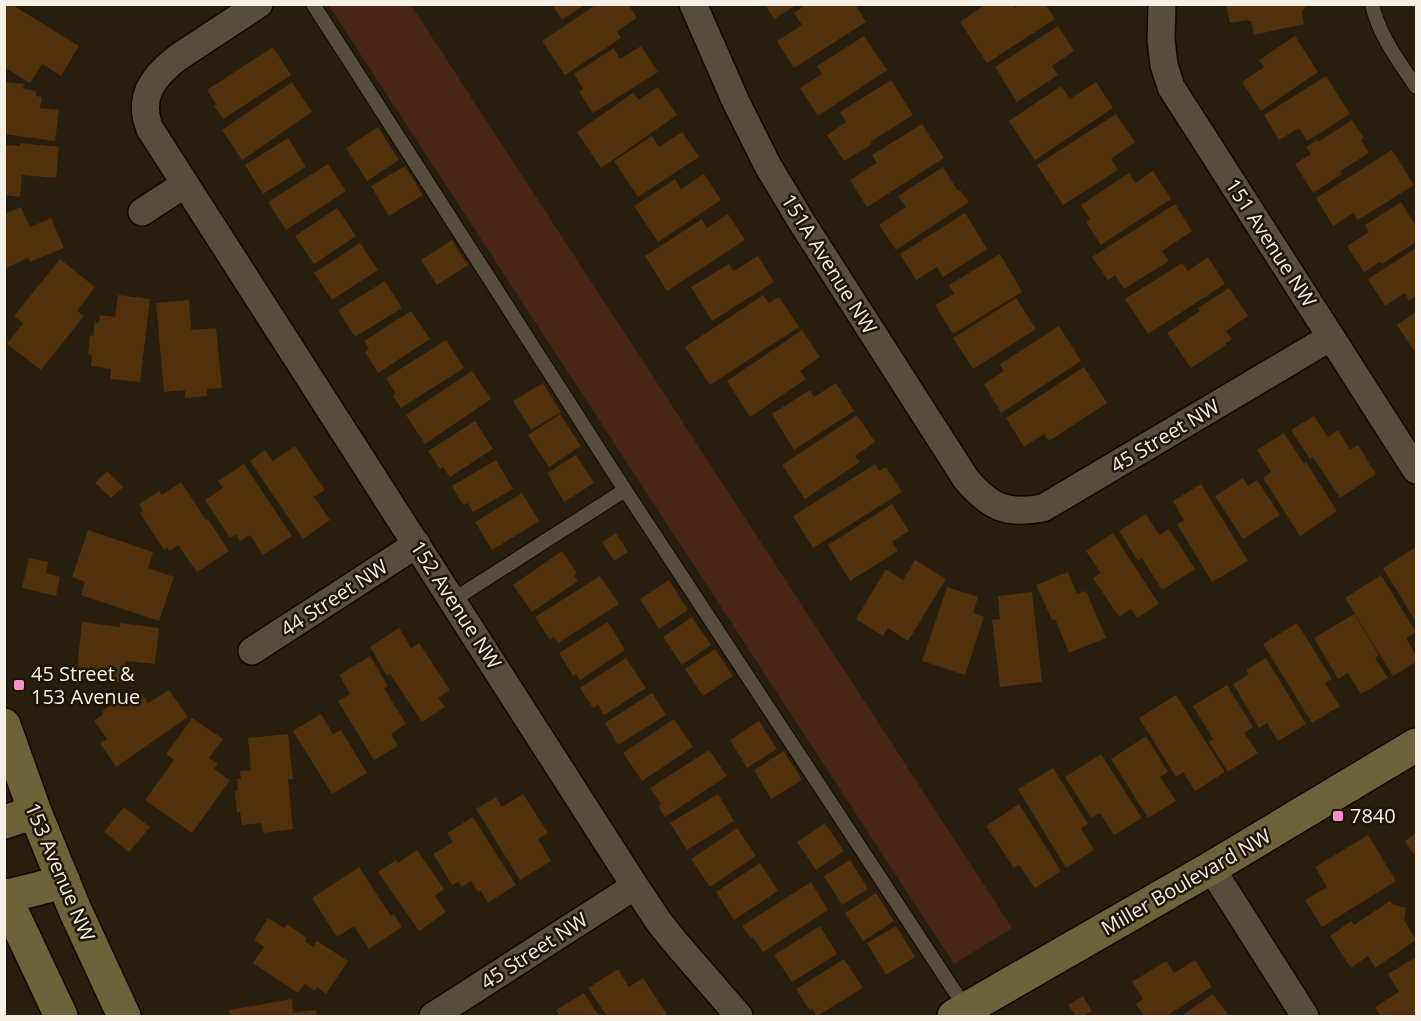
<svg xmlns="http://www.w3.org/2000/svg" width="1421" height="1021" font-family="'Open Sans',sans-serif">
	<rect width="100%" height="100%" fill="#271e0d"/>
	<path fill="#482515" d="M330 5H411L1012 928 954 964 329 6Z"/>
	<path fill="#51300c" d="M4 4H11L79 46 61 76 42 64 30 83 4 67Z
		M552 4H586L562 20Z
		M597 4H628L637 18 617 31 621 38 565 75 542 41Z
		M765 4H798L774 19Z
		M807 4H855L866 22 794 68 777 41 802 25 794 13Z
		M986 4H1013L1015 8 1020 4H1045L1055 19 987 63 960 22Z
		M1226 4H1307L1302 12 1304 24 1254 35 1251 21H1248V20L1230 23Z
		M1058 26 1074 51 1052 66 1058 75 1017 102 995 67Z
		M864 36 887 70 818 116 800 88 822 74 817 66Z
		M1295 36 1318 72 1261 111 1242 82 1264 67 1259 60Z
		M641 46 658 72 593 113 579 92 583 89 574 74 614 48 620 59Z
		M273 47 291 75 223 119 214 106 217 105 207 90Z
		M1326 76 1350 114 1307 141 1299 128 1279 140 1264 115Z
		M891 80 913 115 870 142 872 144 844 161 827 135 846 122 840 112Z
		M5 82 24 84 23 89 36 91V96L42 97 40 108 59 110 55 141 4 134Z
		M292 82 312 112 242 160 222 130Z
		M1096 82 1113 108 1035 160 1009 121 1061 86 1070 99Z
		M658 87 677 115 601 168 577 132 633 93 639 100Z
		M1116 114 1135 142 1111 159 1118 170 1063 205 1037 165Z
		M1352 120 1364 138 1361 140 1369 153 1340 171 1342 174 1313 193 1295 164 1311 154 1306 147 1317 140 1318 142Z
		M922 124 944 158 867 207 850 180 877 163 872 155Z
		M378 127 399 160 367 181 346 148Z
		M682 132 699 157 638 197 614 161 652 136 659 147Z
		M288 138 306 167 263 194 245 165Z
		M20 143 59 147 56 178 22 175 20 197 4 195V145L20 146Z
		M1392 150 1414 185 1358 220 1353 213 1333 226 1316 198Z
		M328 164 346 191 286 230 268 202Z
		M405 166 423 195 389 216 371 186Z
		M943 167 958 191 960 190 969 202 896 250 879 225 906 207 898 196Z
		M1153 171 1171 199 1101 245 1086 222 1090 219 1081 205 1129 173 1135 183Z
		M704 174 721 200 658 242 634 206 675 179 681 189Z
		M1401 202 1416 226V242L1382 264 1380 262 1364 272 1347 246 1369 232 1365 225Z
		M1175 204 1192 231 1162 251 1169 261 1124 289 1115 275 1108 280 1092 257Z
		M21 207 30 227 51 218 64 248 30 262 28 258 4 269V214Z
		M337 208 356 236 314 264 295 236Z
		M965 213 987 249 943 277 937 267 916 280 900 254Z
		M728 214 745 240 667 291 645 256 702 219 707 228Z
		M452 240 468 265 437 285 421 260Z
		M360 243 378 270 332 300 314 273Z
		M1416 248V296L1409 301 1405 293 1385 306 1368 279Z
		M1000 254 1022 292 953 334 935 305 954 294 949 285Z
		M758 256 774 282 712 321 691 287 729 264 734 271Z
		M1208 257 1225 284 1148 334 1125 299 1182 263 1188 271Z
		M60 259 95 287 77 311 84 316 41 370 7 344 23 323 14 316Z
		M385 281 402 308 355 337 338 310Z
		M1229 288 1248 316 1226 331 1232 339 1225 344 1226 345 1191 368 1167 333 1200 311 1198 308Z
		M118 295 150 299 140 382 110 379 111 369 91 366 92 355 88 354 90 335 93 336 95 322 99 323 100 315 115 317Z
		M763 295 769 303 779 297 799 327 710 385 685 347Z
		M1016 298 1036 329 973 369 953 338Z
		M189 300 191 330 216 328 222 388 207 389V396L185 398V390L164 392 156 303Z
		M411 311 430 339 378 373 365 352 369 349 364 341Z
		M1416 312V351L1415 352 1397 325Z
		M1059 326 1081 361 1001 413 984 384 1004 371 1000 364Z
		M802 330 820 357 800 371 806 379 750 417 727 381Z
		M446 340 464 368 401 408 393 396 396 394 386 378Z
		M1084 367 1107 403 1049 441 1044 434 1024 447 1006 418Z
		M472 371 491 399 425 444 406 415Z
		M543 383 561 412 531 430 513 401Z
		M836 383 854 411 794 450 772 414 810 390 814 397Z
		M560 414 581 446 549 467 528 435Z
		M857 415 875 442 855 456 860 462 805 499 782 465Z
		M1314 416 1328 437 1338 430 1350 450 1358 445 1376 474 1340 498 1313 457 1310 459 1291 430Z
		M475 421 493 449 450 477 443 467 440 469 428 451Z
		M1284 433 1304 464 1306 462 1337 511 1300 536 1263 478 1271 472 1257 450Z
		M295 446 325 490 314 497 330 520 303 539 250 461 265 450 273 461Z
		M576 455 594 483 564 502 547 473Z
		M496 460 513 489 473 512 468 503 463 505 452 486Z
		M244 464 292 536 263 555 250 535 240 541 236 534 230 538 205 500 223 488 218 481Z
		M875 464 879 471 886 467 902 492 813 548 793 516Z
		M107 471 123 487 111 498 95 483Z
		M1243 478 1248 486 1257 480 1280 515 1243 539 1215 496Z
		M181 482 206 520 208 519 229 551 197 572 178 545 170 551 167 548 164 550 140 513 143 511 139 504 159 491 162 495Z
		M1201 484 1248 561 1212 582 1177 524 1184 520 1173 501Z
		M522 493 539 521 492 550 475 522Z
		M892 504 909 531 892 542 898 551 850 581 828 545Z
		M1146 514 1159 535 1169 529 1195 569 1162 590 1142 558 1138 561 1119 531Z
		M88 530 153 552 148 568 174 577 159 621 81 595 85 582 72 577Z
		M616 533 628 552 614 561 602 542Z
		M1113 533 1159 604 1137 618 1131 609 1119 617 1093 578 1101 573 1086 551Z
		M1416 547V622L1383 568Z
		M562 551 577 573 574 576 578 581 532 612 513 585Z
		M29 558 48 562 46 573 60 577 56 596 22 588Z
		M915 560 946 579 908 641 888 628 883 636 856 619 886 569 903 580Z
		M1068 572 1077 594 1086 591 1106 638 1069 653 1055 619 1052 620 1036 585Z
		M1381 575 1416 632 1406 638 1416 655V662L1393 676 1345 598Z
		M600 576 619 604 558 643 554 637 550 640 535 617Z
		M669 580 688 610 659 629 640 599Z
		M947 587 978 597 973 613 984 617 965 675 922 661Z
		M1032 592 1042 682 1000 687 992 620 1000 619 998 596Z
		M1354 614 1379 655 1375 658 1388 678 1361 694 1348 673 1338 679 1314 638Z
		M692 617 711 645 682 665 663 637Z
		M82 622 120 627V623L159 628 155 664 126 661 124 683 76 678Z
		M608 622 625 650 580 680 576 674 573 676 559 653Z
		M1297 623 1332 679 1325 683 1340 706 1312 723 1263 644Z
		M399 628 411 648 419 643 450 690 438 698 445 707 422 722 390 674 387 676 370 647Z
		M715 649 733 676 703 696 685 669Z
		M370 656 388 686 384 688 406 724 391 734 398 746 374 760 338 701 350 694 339 675Z
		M626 658 646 688 604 715 598 705 593 708 580 688Z
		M1266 658 1306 724 1278 741 1267 723 1259 728 1233 684 1249 674 1246 670Z
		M1227 685 1253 727 1244 733 1258 753 1228 772 1209 742 1213 739 1193 706Z
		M169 690 188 717 116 767 100 743 107 739 94 721 103 714 102 711 121 698 124 702 135 694 137 697 142 694 148 703Z
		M652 693 666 715 618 745 605 723Z
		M1176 695 1225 772 1195 791 1183 772 1176 777 1139 718Z
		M321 714 333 734 341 730 367 773 332 794 293 731Z
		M192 718 223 739 209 758 218 764 214 769 230 780 192 833 145 800 174 760 166 754Z
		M674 719 693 747 642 781 623 753Z
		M759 721 777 749 747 768 730 740Z
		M288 734 293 779H288L293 829 263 833 261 823 242 825 240 812 237 813 235 791 238 790 237 779H241L240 771 251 770 248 738Z
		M1146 736 1168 772 1160 777 1176 801 1148 818 1111 759Z
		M709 750 727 776 665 817 658 806 661 804 650 788Z
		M784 751 802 780 771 799 754 770Z
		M1101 754 1142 818 1114 835 1100 813 1091 818 1065 777Z
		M1053 768 1088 824 1081 828 1094 850 1066 868 1018 789Z
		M523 794 548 833 538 839 551 861 520 880 476 809 496 797 502 807Z
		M718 794 734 821 687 850 670 823Z
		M1019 804 1061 871 1035 888 1019 865 1014 868 986 826Z
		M124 807 150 827 129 852 104 832Z
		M473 817 516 885 488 903 481 891 478 892 471 881 462 887 458 882 452 885 433 854 453 842 447 833Z
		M825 823 844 851 816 870 797 842Z
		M737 828 756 856 710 887 691 859Z
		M1416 833V853L1414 855 1405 841Z
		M1368 835 1396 881 1322 927 1305 900 1327 887 1315 867Z
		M417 850 444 889 435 896 446 912 419 931 378 872 396 860 398 863Z
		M850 860 868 889 842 905 824 876Z
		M760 863 778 891 734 920 716 892Z
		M359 867 391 916 394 914 402 927 369 949 354 926 337 937 312 898Z
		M811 882 828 910 763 952 753 937 751 938 742 926Z
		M876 893 894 921 863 941 845 913Z
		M1390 901 1392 904 1406 908 1404 920 1416 940 1375 968 1368 956 1351 968 1330 936 1351 921 1354 925Z
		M268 918 284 928 287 924 307 938 305 941 313 947 317 941 348 961 326 994 317 987 315 991 305 984 298 993 253 963 264 947 254 940Z
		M820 926 837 954 792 982 774 955Z
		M896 926 915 957 886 975 867 943Z
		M1416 957V1016H1381L1375 1007 1399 992 1388 974Z
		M844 959 863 988 817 1016 812 1009 810 1011 796 989Z
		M1195 960 1212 987 1166 1016H1144L1136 1004 1143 999 1132 982 1166 961 1174 973Z
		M618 969 629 987 643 978 668 1016H607L588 988Z
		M584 993 599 1016H560L556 1010Z
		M1213 994 1229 1016H1185L1184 1014Z
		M1083 996 1092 1011 1083 1016H1076L1068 1005Z
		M292 999 293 1013 316 1010 317 1016H230L229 1010Z"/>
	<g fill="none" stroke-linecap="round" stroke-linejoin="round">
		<defs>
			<path id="lane" d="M313 4 625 490 967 1010
				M1372 4C1379 36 1399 61 1416 87
				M453 600 625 490"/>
			<path id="street" d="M259 4 177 58C153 77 137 97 150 129L635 886 659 922 675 942 739 1016
				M693 4 736 102 768 166 801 221 966 479C990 507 1006 515 1043 508L1331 337
				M1162 4 1161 40 1164 65 1171 87 1416 470
				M142 212 185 184
				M252 651 417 544
				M1211 868 1305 1016
				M433 1016 635 886"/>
			<path id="secondary" d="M4 725 35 812 75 910 124 1016
				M4 822 35 812
				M4 895 61 1016
				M4 897 64 882
				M954 1016 1211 868 1416 745"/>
		</defs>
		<use href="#lane" stroke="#0f0800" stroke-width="16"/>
		<use href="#street" stroke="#0f0800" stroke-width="30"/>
		<use href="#secondary" stroke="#0f0800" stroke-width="36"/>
		<use href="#lane" stroke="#574d3b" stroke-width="14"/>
		<use href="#street" stroke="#574d3b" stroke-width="27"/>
		<use href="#secondary" stroke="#6c633a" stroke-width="33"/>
	</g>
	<g fill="#f790ce" stroke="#1d1505" stroke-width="2">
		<rect x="13" y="679" width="12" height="12" rx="3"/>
		<rect x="1332" y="810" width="12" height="12" rx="3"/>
	</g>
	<g text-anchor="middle" stroke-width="5" stroke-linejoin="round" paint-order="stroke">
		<g font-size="20" fill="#f5f0e5" stroke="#1d1505">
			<text transform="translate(1271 243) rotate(57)" y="7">151 Avenue NW</text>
			<text transform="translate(829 264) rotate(58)" y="7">151A Avenue NW</text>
			<text transform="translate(1165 436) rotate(-31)" y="7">45 Street NW</text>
			<text transform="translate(334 598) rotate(-33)" y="7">44 Street NW</text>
			<text transform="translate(456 605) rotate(57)" y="7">152 Avenue NW</text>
			<text transform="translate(60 872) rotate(67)" y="7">153 Avenue NW</text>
			<text transform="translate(1186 882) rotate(-30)" y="7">Miller Boulevard NW</text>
			<text transform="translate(534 951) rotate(-33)" y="7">45 Street NW</text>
		</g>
		<g font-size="20" fill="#f5f0e5" stroke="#1d1505" text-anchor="start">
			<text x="31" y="681">45 Street &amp;<tspan x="31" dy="23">153 Avenue</tspan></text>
			<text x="1350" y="823">7840</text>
		</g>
	</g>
	<rect width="1421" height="1021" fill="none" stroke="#f5f0e5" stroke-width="12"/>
</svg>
